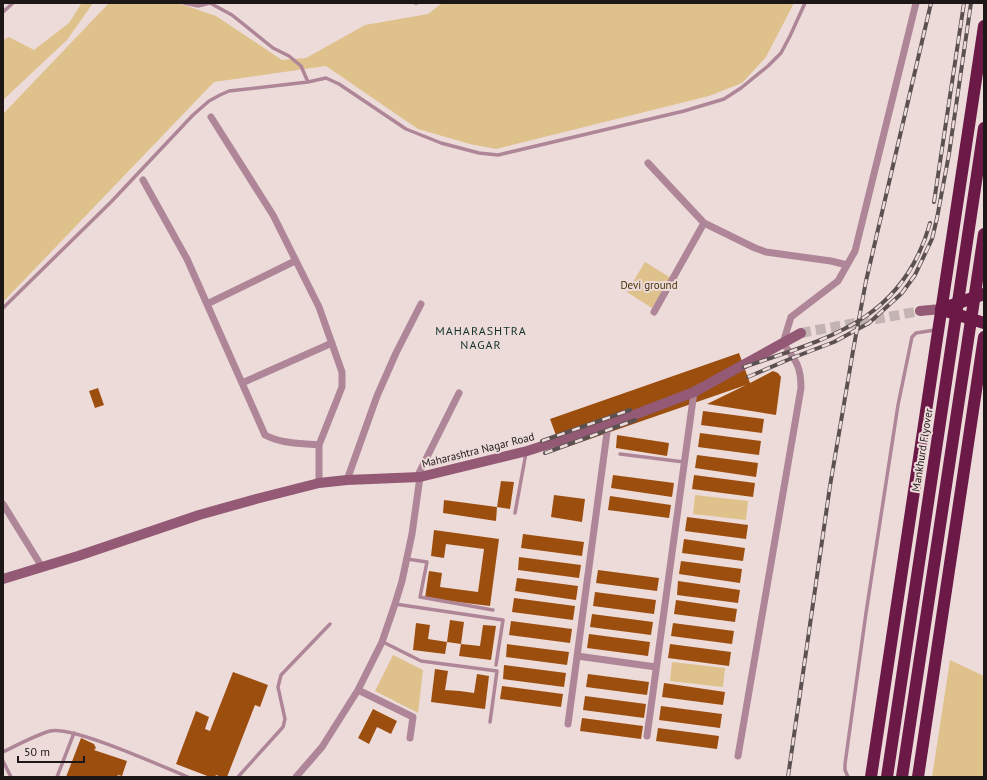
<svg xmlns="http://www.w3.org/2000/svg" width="987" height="780" font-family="'PT Sans',sans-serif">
	<rect width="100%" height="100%" fill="#eddbda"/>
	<path fill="#dec18b" d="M81 3H93L67 40 3 100V40L9 37 34 50 69 23 81 4Z
		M109 3H178L216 16 282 60 306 58 365 25 428 14 442 3H794L766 57 742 83 709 96 496 149 470 144 418 129 326 66 214 82 3 302V114Z
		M645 262 671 278 652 308 627 292Z
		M695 495 748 501 746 520 693 514Z
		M393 655 423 670 418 713 375 691Z
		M950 660 984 676V777H932Z
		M672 662 725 668 723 687 670 681Z"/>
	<path fill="#9c4e0f" d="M739 353 750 383 773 371 778 373 781 377 776 415 707 404 746 385 561 449 550 419Z
		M98 388 104 405 95 408 89 391Z
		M703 411 764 419 762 433 701 425Z
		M700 433 761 441 759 455 698 447Z
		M617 435 669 443 667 456 616 448Z
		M697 455 758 463 756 477 695 468Z
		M613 475 674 483 672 497 611 488Z
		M694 475 755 483 753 497 692 489Z
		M501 481 514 482 510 509 497 507Z
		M554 495 585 499 582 522 551 517Z
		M610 496 671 505 669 518 608 510Z
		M444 500 497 507 496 521 443 513Z
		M687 517 748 525 746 539 685 531Z
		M434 530 499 539 490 606 425 598 429 571 442 573 440 587 478 592 484 549 446 544 444 558 431 556Z
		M523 534 584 542 582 556 521 548Z
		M684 539 745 548 743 561 682 553Z
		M519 557 581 565 579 578 518 570Z
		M681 561 742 569 740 583 679 574Z
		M598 570 659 578 657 591 596 583Z
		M517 578 578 586 576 600 515 591Z
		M678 581 740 590 738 603 677 595Z
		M595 592 656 600 654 614 593 606Z
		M514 598 575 606 573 620 512 612Z
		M676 600 737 609 735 622 674 614Z
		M592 614 653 622 651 635 590 627Z
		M450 620 464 622 461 644 447 642 445 654 413 650 416 623 430 625 428 639 447 642Z
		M511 621 572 629 570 643 509 635Z
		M673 623 734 631 732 644 671 636Z
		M483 625 496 626 491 660 459 656 461 644 480 646Z
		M589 634 650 642 648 656 587 648Z
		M507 644 569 652 567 665 506 657Z
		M670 644 731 652 729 666 668 658Z
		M504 665 566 673 564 687 503 679Z
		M435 669 448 671 445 690 460 691 474 693 477 674 489 676 485 709 431 702Z
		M233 672 268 685 260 707 255 705 227 777H221L216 775 215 777H210L176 764 196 711 209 717 205 729 210 731Z
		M588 674 649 682 647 695 586 687Z
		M664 683 725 692 723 705 662 697Z
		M502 686 563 694 561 707 500 699Z
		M585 696 646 704 644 718 583 710Z
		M661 706 722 714 720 728 659 720Z
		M373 709 397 721 391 734 377 727 369 744 358 738Z
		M582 718 643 726 641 739 580 731Z
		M658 728 719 736 717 749 656 741Z
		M81 738 94 744 96 748 94 750 127 761 122 776 118 775 117 777H66Z"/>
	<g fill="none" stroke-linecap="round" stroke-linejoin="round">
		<path stroke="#c3b4b3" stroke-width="10" stroke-dasharray="10 5" stroke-linecap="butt" d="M801 333 920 311"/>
		<path stroke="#af8698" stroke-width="3.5" d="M184 3 198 6 210 3 232 15 273 48 289 56 301 66 308 82
			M415 3H417
			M3 12 13 3
			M3 308 111 202 193 115 209 101 220 95 229 91 308 82 326 78 339 84 406 129 441 143 479 153 498 155 684 111 724 99 741 88 768 66 781 53 790 36 805 3
			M620 454 684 462
			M515 513 526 453
			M407 559 427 562 420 597 493 610
			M395 604 503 620 496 665
			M383 642 421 661 497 671 490 722
			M3 752C17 745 36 735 50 731 72 725 163 767 188 777
			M3 761 11 777
			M57 777 74 733
			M238 777 283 727 285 719 278 687 281 675 330 624
			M848 777 845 770V764L866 613 898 405 912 337 916 333 935 330"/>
		<path stroke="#af8698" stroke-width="7" d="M211 117 273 215 319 307 342 372V387L319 445V483
			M648 163 704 223 755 248 766 252 831 261 847 265
			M143 180 187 259 265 435C282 444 300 443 319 445
			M207 304 295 261
			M654 312 704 223
			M242 383 332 343
			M417 477 459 393
			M347 480 377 396 396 353 421 304
			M3 504 42 567
			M577 656 656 667
			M358 690 413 717 410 738
			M568 724 608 425
			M647 736 694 392
			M738 756 801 388C801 366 796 361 783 343L791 317 838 281 855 251 916 3
			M296 777 322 747 358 690 382 642 395 604 402 581 412 534 420 477"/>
		<path stroke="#945a75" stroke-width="10" d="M920 311 941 309
			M3 579 78 556 199 515 256 499 319 483 347 480 420 477 527 451 608 425 694 392 801 333"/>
		<path stroke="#6b1947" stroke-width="12" d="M941 309 984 294
			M946 311 984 323
			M871 777 984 26
			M918 777 984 337"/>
		<defs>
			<path id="rail" d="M934 202 964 3
				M744 367C830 338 903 320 930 223
				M748 377 792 358 834 342 869 323 902 293 915 275 932 239 937 218 949 154 971 3
				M542 441 630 410
				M545 453 635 420
				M788 777 830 486 853 351 866 281 931 3"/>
		</defs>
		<use href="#rail" stroke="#5b5151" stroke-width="4"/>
		<use href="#rail" stroke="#eddbda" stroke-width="2.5" stroke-dasharray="8" stroke-linecap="butt"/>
		<path stroke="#6b1947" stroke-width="12" d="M887 777 984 128
			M902 777 984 234"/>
	</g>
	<g text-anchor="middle" stroke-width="4" stroke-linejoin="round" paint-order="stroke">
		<g font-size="11" fill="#453309" stroke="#eddbda">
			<text x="649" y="289">Devi ground</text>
		</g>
		<g font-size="11" fill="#1d1717" stroke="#eddbda">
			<text transform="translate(478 450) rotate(-14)" y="4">Maharashtra Nagar Road</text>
			<text transform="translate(922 450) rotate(-81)" y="4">Mankhurd Flyover</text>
		</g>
		<g font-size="12" letter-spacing="1" fill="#13322b" stroke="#eddbda">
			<text x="481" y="335">MAHARASHTRA<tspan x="481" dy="14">NAGAR</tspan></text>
		</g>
	</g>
	<rect width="987" height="780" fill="none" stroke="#1d1717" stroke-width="8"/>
	<path d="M18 756v6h66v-6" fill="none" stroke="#1d1717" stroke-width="2"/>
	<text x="24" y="756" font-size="12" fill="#1d1717" stroke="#eddbda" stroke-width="3" paint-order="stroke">50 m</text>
</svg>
